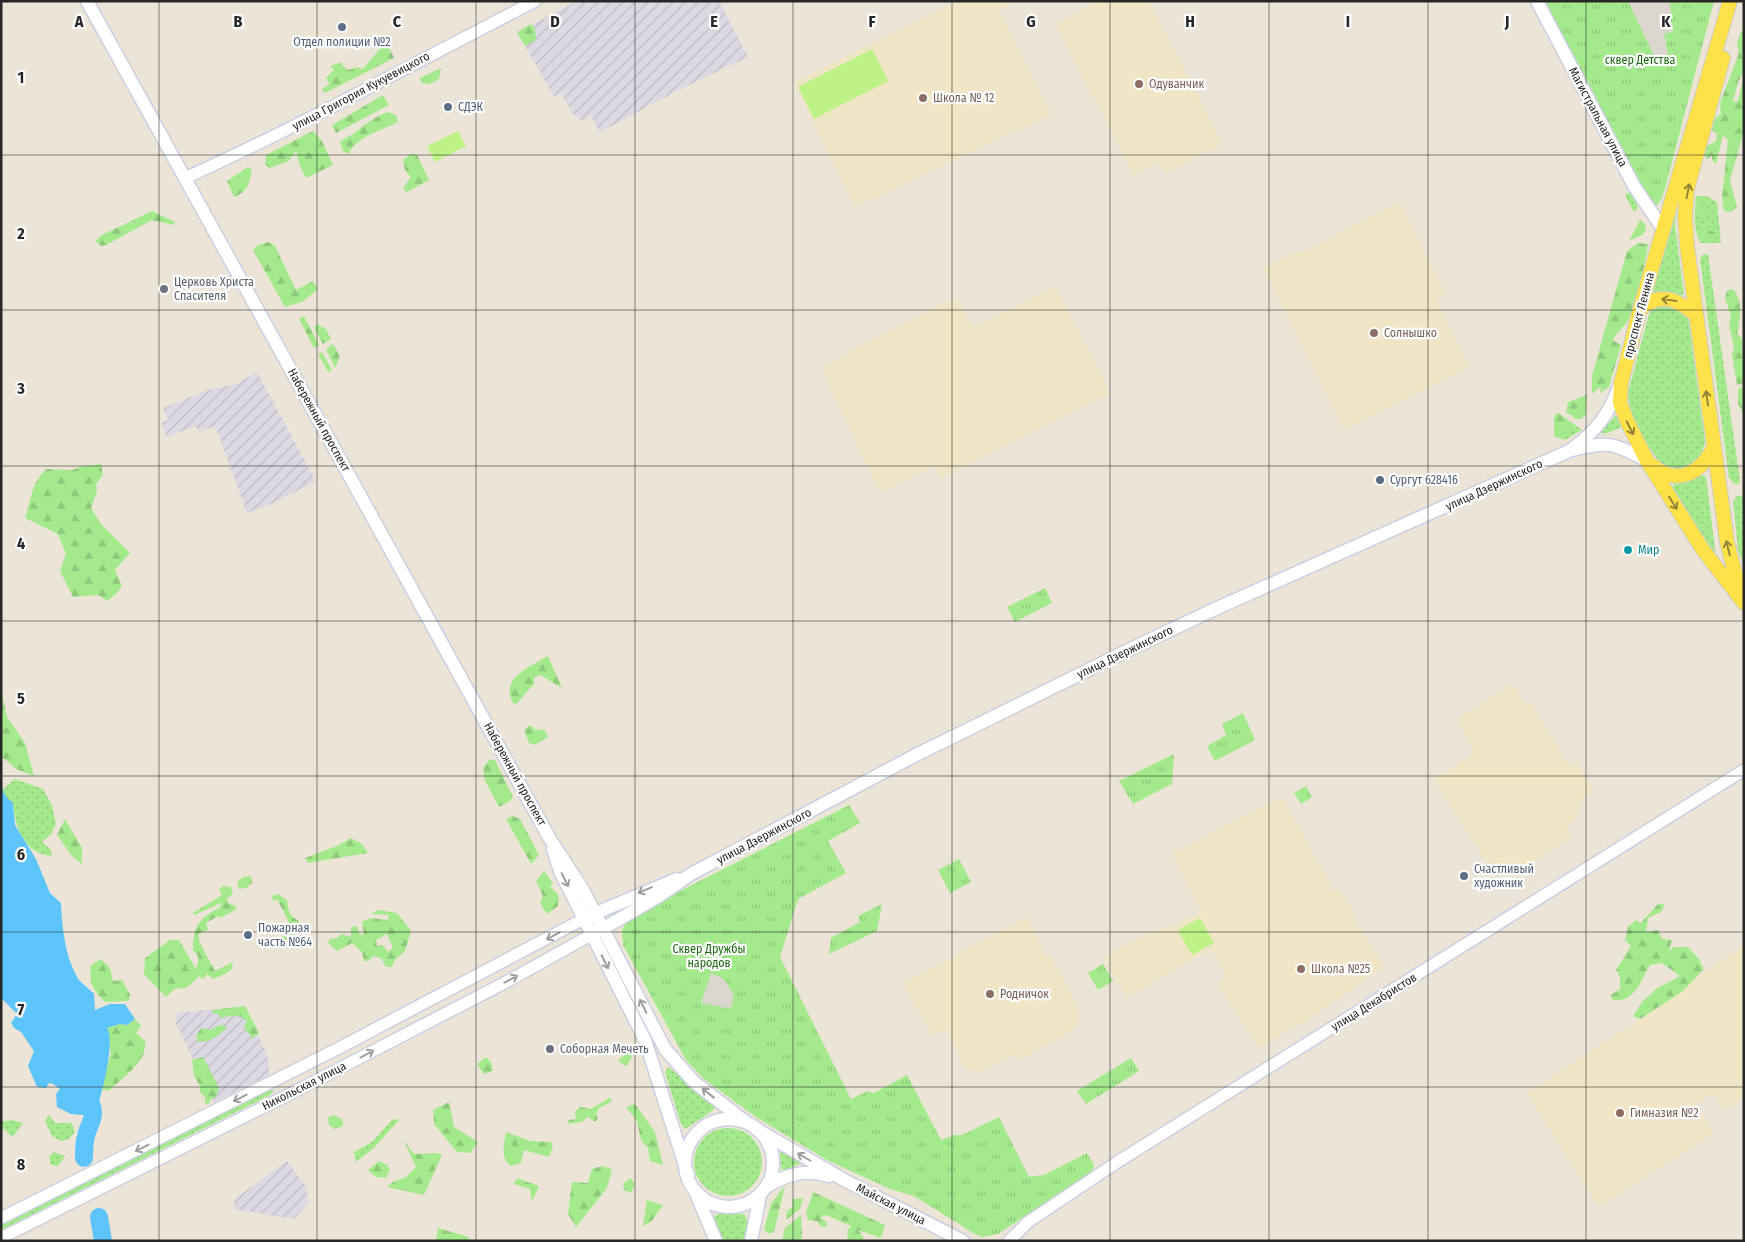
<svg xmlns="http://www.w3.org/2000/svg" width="1745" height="1242" font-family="'Fira Sans Condensed',sans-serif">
	<defs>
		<pattern id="industrial-furrows" width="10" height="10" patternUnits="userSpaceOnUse" patternTransform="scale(1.25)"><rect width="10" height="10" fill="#ddd9e3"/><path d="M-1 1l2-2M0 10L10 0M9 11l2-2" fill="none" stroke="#bebac3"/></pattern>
		<pattern id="grass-dots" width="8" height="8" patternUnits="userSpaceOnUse" patternTransform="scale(1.25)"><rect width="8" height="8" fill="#a5e98d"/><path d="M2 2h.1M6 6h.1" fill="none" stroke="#8ec87a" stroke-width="1.8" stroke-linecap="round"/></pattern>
		<pattern id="forest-firs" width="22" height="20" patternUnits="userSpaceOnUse" patternTransform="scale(1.25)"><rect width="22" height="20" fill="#a5e98d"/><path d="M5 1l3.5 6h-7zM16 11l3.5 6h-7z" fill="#8ec87a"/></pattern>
		<pattern id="park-tufts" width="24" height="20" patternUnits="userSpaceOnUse" patternTransform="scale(1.25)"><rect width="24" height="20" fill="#a5e98d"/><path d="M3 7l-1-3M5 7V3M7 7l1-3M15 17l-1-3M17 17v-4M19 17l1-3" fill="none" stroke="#8ec87a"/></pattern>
	</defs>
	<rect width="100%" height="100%" fill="#ece5d7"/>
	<path fill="url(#industrial-furrows)" d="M577 1H719L748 57 675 92 593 136 599 132 591 116 582 121 573 114 562 94 554 97 517 32Z
		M257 372 316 481 274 503 247 513 215 426 199 432 196 426 167 437 161 422 168 420 163 408 208 390 236 384Z
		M245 1006 268 1057 269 1075 214 1102 176 1024 177 1013Z
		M287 1161 307 1188V1193L308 1203 294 1219 233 1209 236 1198Z"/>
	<path fill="#f0e5c4" d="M958 1H1016L999 10 1052 114 855 207 794 82Z
		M1099 1H1149L1222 144 1165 173 1160 162 1134 176 1056 24Z
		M1400 202 1446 294 1436 299 1470 367 1344 430 1263 268 1297 252H1303Z
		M1056 287 1110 393 940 478 934 466 880 493 821 367 956 297 973 327Z
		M1512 684 1525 704 1530 702 1569 766 1576 762 1594 790 1582 798 1575 820 1566 825 1573 836 1520 871 1492 870 1434 780 1475 753 1458 719Z
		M1279 798 1283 799 1311 849 1329 882 1330 892 1337 888 1355 913V921L1384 967 1303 1023 1301 1022 1259 1048 1218 984 1226 975 1211 949 1127 997 1104 957 1160 928 1166 930 1201 912 1172 854Z
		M1027 917 1046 957 1050 955 1077 1005 1079 1015 1078 1024 1068 1033 1020 1060 1016 1054 979 1073 965 1068 946 1029 931 1035 904 983Z
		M1744 946V1098L1724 1111 1713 1093 1696 1105 1714 1133 1599 1207 1527 1093 1653 1011 1652 1007Z"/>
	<path fill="url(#grass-dots)" d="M1632 191 1637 201V209L1634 212 1625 195Z
		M1678 196 1675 224 1684 295 1656 294 1653 290Z
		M1696 196H1706L1717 202 1721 243H1701C1692 229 1695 212 1696 196Z
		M1708 254 1740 481 1738 484H1735L1729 478 1700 259 1702 255Z
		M1661 307 1674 308 1688 316 1705 442 1700 459C1691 465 1679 474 1667 468 1655 462 1637 425 1630 412L1628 392 1649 314 1653 309Z
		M1558 413 1582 430 1565 440 1554 436V417Z
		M1616 415 1622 427 1605 434 1601 432Z
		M1702 475 1706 477 1716 557 1714 558 1672 488 1674 484Z
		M1744 495V566L1738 550 1733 502 1737 496Z
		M15 779 43 789 52 805 56 824 51 834 42 842 51 850 52 856C24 854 15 827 13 803L6 798 2 790Z
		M668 1067C671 1068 706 1098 713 1104L715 1108C713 1111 689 1127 685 1129L681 1124 665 1072Z
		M268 1090H274L270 1095 1 1230V1222Z
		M49 1115 55 1123H72L75 1132 69 1139 61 1141 52 1136 45 1121Z
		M400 1119 374 1148 356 1162 354 1152 372 1142 392 1120Z
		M11 1120 23 1123 14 1135 10 1136 5 1129 1 1130V1122Z
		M694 1162a34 34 0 1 1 68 0a34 34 0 1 1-68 0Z
		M785 1150 810 1163 798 1164 786 1170 781 1169 780 1153Z
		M54 1152 65 1156 58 1166 51 1165 49 1157Z
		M738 1213 745 1215 748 1224 745 1241H720L713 1218 718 1214Z"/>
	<path fill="url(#forest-firs)" fill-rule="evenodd" d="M1744 14V72L1738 82 1733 102 1738 101 1744 75V130L1730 181 1737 207 1731 212 1724 211 1722 197 1728 140 1723 135 1716 164 1712 160V155L1708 159 1704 156 1707 146 1716 141 1717 134 1712 130 1715 118 1721 114 1720 103 1739 53 1737 42 1744 26Z
		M531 24 535 29 536 40 525 46 517 32Z
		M386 41 394 58 325 93 322 89 330 84 326 78 334 70 330 66 343 62 342 65 348 70 357 67 363 69 382 46 373 48 379 43Z
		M441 68 439 79 430 84 422 83 420 78Z
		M383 95 389 105 336 133 332 125Z
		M387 112 396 115 398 122C379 132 359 135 348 154L343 151 340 142C345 137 351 136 357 131 367 123 375 117 387 112Z
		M313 131 322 141 333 165 306 178 300 166 296 151 289 161 270 168 265 165 266 155Z
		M411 154 417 155 429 180 407 192 403 188 411 177 405 170 403 160Z
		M248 167 252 169C249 184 249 191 234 197L227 181Z
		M1696 196 1703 198 1702 204 1706 206 1705 214 1695 213Z
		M152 211 175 222 174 225 152 220 106 245 101 246 95 241 102 235Z
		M1640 220 1645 224 1646 230 1642 235 1629 241Z
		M1700 223 1706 224 1709 231 1719 233 1711 241H1702L1699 232Z
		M269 242 275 246 296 290 313 281 318 289 302 302 285 307 253 250 258 245Z
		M1638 243 1648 244C1647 257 1634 312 1628 321 1623 328 1617 332 1613 340L1621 345 1609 387 1600 393 1601 386 1592 394V376L1627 251Z
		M1732 289C1743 297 1741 320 1737 332L1742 340 1744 384 1737 385 1732 354 1734 347 1729 325 1731 316 1725 298 1727 291Z
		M304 316 319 345 314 348 299 319Z
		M317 324 326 329 331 339 323 344 314 328Z
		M333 344 340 356 335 368 326 349Z
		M322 352 332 370 328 372 318 354Z
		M1742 387 1744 389V416L1738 403V389Z
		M1587 395 1586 414 1581 419H1576L1566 412 1568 402Z
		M1558 413 1575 426 1566 429 1564 433 1555 431 1554 417Z
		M101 464 103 475 96 484 97 491 91 508 101 524 130 553 115 570 122 586 116 594 107 601 98 595 73 597 60 571 66 554 58 534 25 518C32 499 31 482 47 469L72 470 84 466Z
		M548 656 562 688 540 675 534 678V685C525 691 523 700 514 705 499 678 528 668 548 656Z
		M1 690 7 717 25 743 34 776 16 769 1 756Z
		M530 725 536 730 544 729 548 737 535 745 529 743 524 730Z
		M489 760H495L513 797 510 801 499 807 485 781 483 768Z
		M513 816 520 819 539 855 531 864 506 819Z
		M65 819 82 848V864L72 856 57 835Z
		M351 838 362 844 368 853 308 863 305 858 337 846Z
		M544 871 553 883 550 887 557 893 559 899 558 906 547 914 540 903 543 896 536 881Z
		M251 876 252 883 246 888 239 889 237 882 243 877Z
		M223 886 231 887 233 893 227 899 228 903 234 905 237 909 220 918 218 916 206 923 208 930 199 933V941L215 971 233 962 232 969 223 975 213 979 207 974 203 979 199 976C192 983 187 991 176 988L166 997 144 974 145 958 170 940H179L196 969C198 960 201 958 193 950 193 925 199 919 220 907L221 903 195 915 193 913 222 895 219 890Z
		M278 894 287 900C288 910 290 917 299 921 299 937 290 940 277 943L274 941 293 930 277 899 273 901 272 896Z
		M1658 904H1665L1661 912 1648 918 1646 932 1658 930 1662 939 1672 940 1669 951 1674 947H1688L1699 959 1704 969 1683 991 1640 1019 1633 1016 1642 1002 1656 989 1680 976 1662 963 1650 965C1640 982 1635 1003 1612 1000L1611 995 1620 989V977L1616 970 1631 946 1625 940 1628 927 1636 920 1641 923Z
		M378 910 397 913 411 931 405 951 395 960 392 967H386L381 958 373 956 369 961H364L362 952 352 943 337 951 328 943 330 939 337 938 342 934 351 937V927L357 926 360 935 364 934 362 922 370 918 388 920 389 915 371 914ZM387 934 393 948 388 952 383 945 377 946 376 940Z
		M101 959 110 968 113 981 122 980 130 995 129 1001 105 1002C92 990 89 982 91 965Z
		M245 1006 259 1033 251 1039 250 1034 246 1031 244 1025 247 1021C238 1014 231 1016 220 1018L217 1013H212V1010Z
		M135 1019 141 1026 136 1033 145 1041C148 1062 122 1078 109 1091L101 1089 111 1053 107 1028 120 1024 127 1025Z
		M220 1025 227 1026C221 1036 210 1042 198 1042L196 1036 201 1028 210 1030Z
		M627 1046 632 1052 631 1059 626 1066 618 1061 625 1054Z
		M203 1057 219 1088 216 1097 211 1099 209 1104 205 1103V1097L200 1092V1086L194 1076 192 1060Z
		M486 1057 492 1064V1071L484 1074 477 1064Z
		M611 1097V1102L599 1108 596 1114 598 1118 595 1122 587 1117 582 1122 567 1124 569 1120 576 1119 575 1112 580 1107 591 1109Z
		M449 1102 454 1127 478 1142 470 1153 457 1152 434 1124 433 1110Z
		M635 1104 655 1132 663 1165 650 1161 648 1148 641 1140 637 1121 626 1107Z
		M334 1115 343 1120V1126L335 1129 329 1125 328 1117Z
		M506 1132 530 1141 551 1142 553 1147 549 1157 524 1150 521 1163 510 1166C500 1155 504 1145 506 1132Z
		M404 1141 414 1154 437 1153 442 1155 424 1195 387 1187 393 1182 406 1177 416 1167Z
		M379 1161 387 1165 390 1170 386 1178 376 1177 368 1170Z
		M602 1166 612 1169 607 1188 576 1227 568 1214 572 1182 588 1183 592 1169Z
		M517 1178 539 1186 532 1202 530 1189 514 1184Z
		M630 1178 635 1184 631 1193 624 1190 623 1184Z
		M785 1186 774 1232 769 1234 764 1230 771 1203Z
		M813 1192 885 1225 881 1238 858 1230 864 1238 862 1241 848 1240 847 1231 851 1226 826 1215 820 1218 826 1221 827 1226 821 1227 817 1221 808 1220 806 1213Z
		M803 1198 800 1209 786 1220 787 1211 792 1207 793 1199Z
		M647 1200 663 1205 651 1222 643 1226Z
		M801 1215 802 1238 797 1241H782L785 1228Z
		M438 1228 469 1237V1241H436Z"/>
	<path fill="url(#park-tufts)" d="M1542 1H1714L1665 189C1662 197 1662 204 1653 206L1650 203Z
		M1045 588 1052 603 1015 622 1007 607Z
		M1243 713 1255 740 1215 761 1207 746 1226 735 1222 724Z
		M1174 754 1172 784 1133 804 1119 781Z
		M1306 786 1312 797 1301 804 1294 793Z
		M849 805 860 823 828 841 846 873 798 899 780 957 851 1099 868 1091 874 1093 907 1075 941 1140 955 1135H962L999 1117 1029 1177 1044 1175 1087 1153 1094 1165 1092 1172 998 1234 982 1237 975 1234 914 1196 890 1189 827 1160 756 1117 704 1079 686 1060 623 945 622 930 629 917Z
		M959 859 971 882 950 893 938 870Z
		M882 904 877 931 829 954 831 938 860 922 858 916Z
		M1103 964 1113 981 1098 990 1088 973Z
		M1131 1058 1139 1071 1086 1104 1077 1091Z"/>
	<path fill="#bdf287" d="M872 49 888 81 814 119 798 87Z
		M458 131 466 146 435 162 427 146Z
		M1200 918 1214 943 1192 955 1178 930Z"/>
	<path fill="#dbd7ce" d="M1628 1H1669L1671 11 1667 24 1674 31 1664 34 1668 54 1655 58Z
		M711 973 724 979 734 996 731 1009 701 1003Z"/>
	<path fill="#5dc5fb" d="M1 773C2 787 1 794 13 803L15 825 36 859 50 893 61 903C62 928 65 955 77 977 80 983 89 988 94 994L95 1010 110 1004H125L135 1019 127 1025 120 1024 107 1028C116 1042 101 1099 94 1116L71 1114 57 1107 56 1094 60 1089 53 1084 49 1083 46 1088 37 1087 28 1066 34 1051 21 1032 14 1028 11 1023 17 1014 1 998Z"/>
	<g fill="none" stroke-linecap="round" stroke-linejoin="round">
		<path stroke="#5dc5fb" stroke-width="18" d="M84 1158C84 1153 84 1147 85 1141 88 1120 101 1117 86 1095
			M99 1217 103 1241"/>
		<defs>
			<path id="tertiary" d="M185 178C304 124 419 61 535 1
				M1 1218 339 1048 591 915
				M1 1238 292 1093 510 980 600 930
				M1009 1241 1028 1222 1119 1161 1744 770"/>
			<path id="secondary" d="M87 1 550 839 582 888 665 1049 694 1082 747 1123
				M1537 1 1634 186 1663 229
				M1573 448C1596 431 1609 414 1619 387
				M553 849 560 871 645 1040 688 1175
				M596 913 677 879
				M604 928 659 896 691 874 914 756 1141 644 1215 609 1569 451C1607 441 1613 442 1647 461
				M685 1163a44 44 0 1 1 88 0a44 44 0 1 1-88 0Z
				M763 1133 846 1181 963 1241
				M766 1187C787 1174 805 1169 829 1176
				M697 1196 716 1241
				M751 1241 760 1196"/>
			<path id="primary" d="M1730 1 1640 309 1621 383 1620 403 1627 421 1647 461 1703 550 1744 603
				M1723 58 1687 190 1685 216 1687 246 1727 542 1735 573 1743 594
				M1640 309C1662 291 1676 299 1696 315
				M1652 465C1677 487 1701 473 1714 447"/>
		</defs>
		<use href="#tertiary" stroke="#cccfe3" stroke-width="14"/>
		<use href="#secondary" stroke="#cccfe3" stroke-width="15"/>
		<use href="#primary" stroke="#cbcbcb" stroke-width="16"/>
		<use href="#tertiary" stroke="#fff" stroke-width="11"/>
		<use href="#secondary" stroke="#fff" stroke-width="12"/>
		<use href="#primary" stroke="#ffe249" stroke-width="14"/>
	</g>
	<defs><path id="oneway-shaft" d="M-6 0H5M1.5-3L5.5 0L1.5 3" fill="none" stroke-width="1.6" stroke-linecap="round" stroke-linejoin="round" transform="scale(1.25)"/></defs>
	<g stroke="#938438">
		<use href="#oneway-shaft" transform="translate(1688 191) rotate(-79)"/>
		<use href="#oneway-shaft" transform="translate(1669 300) rotate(-172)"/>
		<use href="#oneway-shaft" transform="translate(1707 398) rotate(-98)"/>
		<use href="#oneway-shaft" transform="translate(1630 428) rotate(63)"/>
		<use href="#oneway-shaft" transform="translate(1673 503) rotate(58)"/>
		<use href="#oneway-shaft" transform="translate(1728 548) rotate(-104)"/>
	</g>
	<g stroke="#9e9e9e">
		<use href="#oneway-shaft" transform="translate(565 880) rotate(64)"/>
		<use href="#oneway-shaft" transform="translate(645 890) rotate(157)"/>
		<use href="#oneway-shaft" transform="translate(553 936) rotate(152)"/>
		<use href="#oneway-shaft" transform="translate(605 962) rotate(63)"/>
		<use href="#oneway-shaft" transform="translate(511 979) rotate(-28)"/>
		<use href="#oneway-shaft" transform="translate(643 1006) rotate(-116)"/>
		<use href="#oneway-shaft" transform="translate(367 1054) rotate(-28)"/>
		<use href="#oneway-shaft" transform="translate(708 1093) rotate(-142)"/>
		<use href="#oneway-shaft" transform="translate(240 1098) rotate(153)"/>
		<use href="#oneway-shaft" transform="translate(142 1148) rotate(153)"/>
		<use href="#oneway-shaft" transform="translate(804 1157) rotate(-150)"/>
	</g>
	<path fill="none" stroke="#272727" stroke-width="1" stroke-opacity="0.55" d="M159 1V1241M317 1V1241M476 1V1241M635 1V1241M793 1V1241M952 1V1241M1110 1V1241M1269 1V1241M1428 1V1241M1586 1V1241M1 155H1744M1 310H1744M1 466H1744M1 621H1744M1 776H1744M1 932H1744M1 1087H1744"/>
	<g fill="#5c6f8a" stroke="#fff" stroke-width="2">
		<circle cx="342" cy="27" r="5"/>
		<circle cx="448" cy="107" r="5"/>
		<circle cx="1380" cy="480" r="5"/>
		<circle cx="1464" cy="876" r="5"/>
		<circle cx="248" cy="935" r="5"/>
	</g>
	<g fill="#8d6e63" stroke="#fff" stroke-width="2">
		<circle cx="1139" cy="84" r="5"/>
		<circle cx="923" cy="98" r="5"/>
		<circle cx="1374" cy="333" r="5"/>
		<circle cx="1301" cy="969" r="5"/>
		<circle cx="990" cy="994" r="5"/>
		<circle cx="1620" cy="1113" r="5"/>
	</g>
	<g fill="#6b7280" stroke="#fff" stroke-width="2">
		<circle cx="164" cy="289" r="5"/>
		<circle cx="550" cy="1049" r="5"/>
	</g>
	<circle fill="#0f9aa8" stroke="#fff" stroke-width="2" cx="1628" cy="550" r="5"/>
	<g text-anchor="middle" stroke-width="4.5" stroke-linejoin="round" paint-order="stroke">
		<g font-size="12" fill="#4e5e75" stroke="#fff" text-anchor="start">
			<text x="342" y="46" text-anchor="middle">Отдел полиции №2</text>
			<text x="458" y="111">СДЭК</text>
			<text x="1390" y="484">Сургут 628416</text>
			<text x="1474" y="873">Счастливый<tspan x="1474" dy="14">художник</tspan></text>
			<text x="258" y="932">Пожарная<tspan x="258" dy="14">часть №64</tspan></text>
		</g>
		<g font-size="12" fill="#1e6a12" stroke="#fff">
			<text x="1640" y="64">сквер Детства</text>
			<text x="709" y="953">Сквер Дружбы<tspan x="709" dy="14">народов</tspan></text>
		</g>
		<g font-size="12" fill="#785e54" stroke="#fff" text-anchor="start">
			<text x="1149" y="88">Одуванчик</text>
			<text x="933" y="102">Школа № 12</text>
			<text x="1384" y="337">Солнышко</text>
			<text x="1311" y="973">Школа №25</text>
			<text x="1000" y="998">Родничок</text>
			<text x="1630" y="1117">Гимназия №2</text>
		</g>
		<g font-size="12" fill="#272727" stroke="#fff">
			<text transform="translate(361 91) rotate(-28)" y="4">улица Григория Кукуевицкого</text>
			<text transform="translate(1598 117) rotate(62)" y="4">Магистральная улица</text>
			<text transform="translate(1639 315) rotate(-75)" y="4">проспект Ленина</text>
			<text transform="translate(319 420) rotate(61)" y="4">Набережный проспект</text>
			<text transform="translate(1494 485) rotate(-25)" y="4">улица Дзержинского</text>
			<text transform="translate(1125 652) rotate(-26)" y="4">улица Дзержинского</text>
			<text transform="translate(515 774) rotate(61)" y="4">Набережный проспект</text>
			<text transform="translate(764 836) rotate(-28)" y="4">улица Дзержинского</text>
			<text transform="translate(1374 1002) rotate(-32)" y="4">улица Декабристов</text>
			<text transform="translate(304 1086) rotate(-27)" y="4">Никольская улица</text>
			<text transform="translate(891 1204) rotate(27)" y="4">Майская улица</text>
		</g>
		<g font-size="12" fill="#5b616d" stroke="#fff" text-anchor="start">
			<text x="174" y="286">Церковь Христа<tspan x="174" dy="14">Спасителя</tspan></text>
			<text x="560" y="1053">Соборная Мечеть</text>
		</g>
		<g font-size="12" fill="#0d838f" stroke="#fff" text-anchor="start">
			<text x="1638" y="554">Мир</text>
		</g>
	</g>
	<g font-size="16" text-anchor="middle" font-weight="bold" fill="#272727" stroke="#fff" stroke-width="4.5" stroke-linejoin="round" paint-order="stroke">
		<text x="79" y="27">A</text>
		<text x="238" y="27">B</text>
		<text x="397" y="27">C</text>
		<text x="555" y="27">D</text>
		<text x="714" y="27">E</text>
		<text x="872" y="27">F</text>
		<text x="1031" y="27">G</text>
		<text x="1190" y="27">H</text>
		<text x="1348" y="27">I</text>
		<text x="1507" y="27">J</text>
		<text x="1666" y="27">K</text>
		<text x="21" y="83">1</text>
		<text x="21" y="239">2</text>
		<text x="21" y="394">3</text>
		<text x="21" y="549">4</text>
		<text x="21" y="704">5</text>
		<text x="21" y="860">6</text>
		<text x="21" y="1015">7</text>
		<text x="21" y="1170">8</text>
	</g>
	<rect width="1745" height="1242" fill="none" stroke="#272727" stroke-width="5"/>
</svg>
